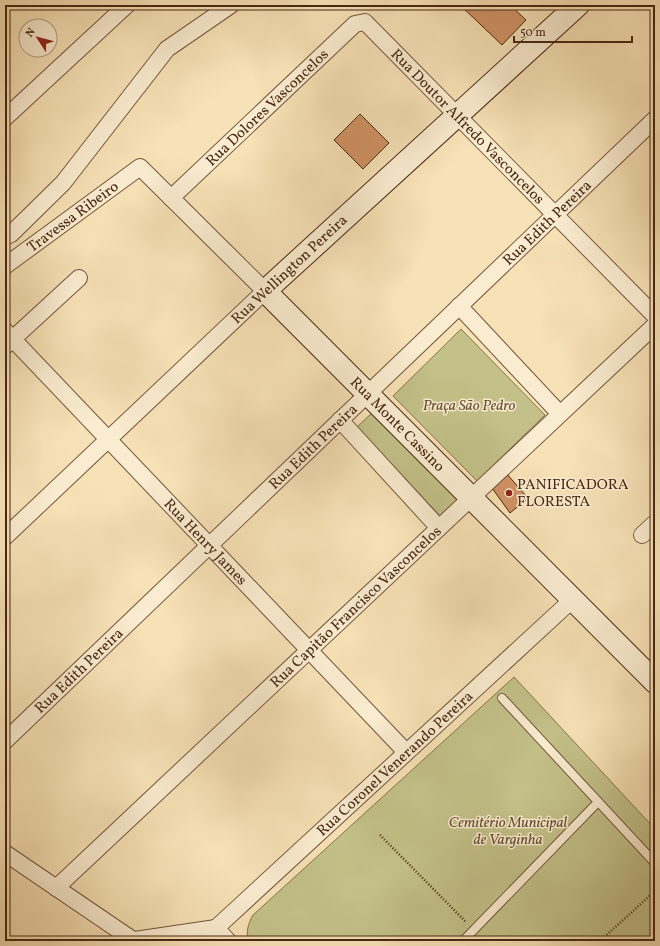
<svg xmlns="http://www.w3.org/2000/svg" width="660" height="946" font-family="Vollkorn,serif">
	<rect width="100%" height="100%" fill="#f7e1b6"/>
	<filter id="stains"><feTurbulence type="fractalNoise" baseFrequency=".005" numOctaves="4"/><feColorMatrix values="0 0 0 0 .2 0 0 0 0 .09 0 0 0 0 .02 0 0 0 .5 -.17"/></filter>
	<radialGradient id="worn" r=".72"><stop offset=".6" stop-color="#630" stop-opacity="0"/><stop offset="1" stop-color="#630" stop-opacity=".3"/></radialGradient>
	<path fill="#c3c189" stroke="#86744e" d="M461 329 545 415 477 481 393 396Z
		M375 410 460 501 442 518 357 427Z
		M514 677 655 829V941H248C246 931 248 924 253 915Z"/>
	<path fill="#d09264" stroke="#482712" d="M460 5H510L526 20 502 45Z
		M360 114 389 143 363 169 334 140Z
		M506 473 528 498 510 513 492 488Z"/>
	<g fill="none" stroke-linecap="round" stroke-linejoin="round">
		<defs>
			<path id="lane" d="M502 698 655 863
				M463 941 598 802"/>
			<g id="street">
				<path d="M5 118 127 5"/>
				<path id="s1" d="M171 198 355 24 365 22 655 316"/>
				<path d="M5 237 11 234 63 183 167 49 231 5"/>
				<path id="s2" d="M5 266 140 167 265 291 5 537"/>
				<path d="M459 306 560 414"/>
				<path id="s3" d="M5 331 406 752"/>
				<path d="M5 346 79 278"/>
				<path d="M340 420 439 528"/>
				<path d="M642 535 655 523"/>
				<path id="s4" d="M5 741 655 119"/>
				<path d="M5 853 133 940"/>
				<path id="s5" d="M56 888 655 325"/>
				<path id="s6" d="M216 928 573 599"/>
				<path d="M216 928 228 941"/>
				<path d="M128 941 216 928"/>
			</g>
			<g id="secondary">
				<path id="s7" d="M578 5 265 291 655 682"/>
			</g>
		</defs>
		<use href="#lane" stroke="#74563b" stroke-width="10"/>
		<use href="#street" stroke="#74563b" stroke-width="18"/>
		<use href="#secondary" stroke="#482712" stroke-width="24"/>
		<path stroke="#482712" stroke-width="2.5" stroke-dasharray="1 2" stroke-linecap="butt" d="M380 835 466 922
			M600 941 655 891"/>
		<use href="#lane" stroke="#faecd0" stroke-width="8"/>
		<use href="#street" stroke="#faecd0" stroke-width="16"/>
		<use href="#secondary" stroke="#faecd0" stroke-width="22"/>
	</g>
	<circle fill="#8f2418" stroke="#faecd0" stroke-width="1.5" cx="509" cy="493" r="4"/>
	<g text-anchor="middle" stroke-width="3" stroke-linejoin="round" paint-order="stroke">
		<g font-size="15" fill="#482712" stroke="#faecd0">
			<text dy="5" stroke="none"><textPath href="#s1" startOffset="132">Rua Dolores Vasconcelos</textPath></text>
			<text dy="5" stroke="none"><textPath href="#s1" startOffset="410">Rua Doutor Alfredo Vasconcelos</textPath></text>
			<text dy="5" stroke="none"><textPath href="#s2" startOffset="84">Travessa Ribeiro</textPath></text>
			<text dy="5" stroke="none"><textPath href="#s4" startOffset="750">Rua Edith Pereira</textPath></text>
			<text transform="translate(289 269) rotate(-43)" y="5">Rua Wellington Pereira</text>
			<text dy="5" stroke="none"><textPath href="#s7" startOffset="612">Rua Monte Cassino</textPath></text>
			<text dy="5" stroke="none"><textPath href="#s4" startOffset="426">Rua Edith Pereira</textPath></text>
			<text dy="5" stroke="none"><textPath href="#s3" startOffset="291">Rua Henry James</textPath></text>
			<text dy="5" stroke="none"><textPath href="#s5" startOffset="411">Rua Capitão Francisco Vasconcelos</textPath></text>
			<text dy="5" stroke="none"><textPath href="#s4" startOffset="102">Rua Edith Pereira</textPath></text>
			<text dy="5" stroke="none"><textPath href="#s6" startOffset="243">Rua Coronel Venerando Pereira</textPath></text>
		</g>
		<g font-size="15" font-style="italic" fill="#674e30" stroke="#faecd0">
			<text x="469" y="410">Praça São Pedro</text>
			<text x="508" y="827">Cemitério Municipal<tspan x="508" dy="17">de Varginha</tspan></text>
		</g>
		<g font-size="15" fill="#482712" stroke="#faecd0" text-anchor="start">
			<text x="517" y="489">PANIFICADORA<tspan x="517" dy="17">FLORESTA</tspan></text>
		</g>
	</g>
	<rect width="660" height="946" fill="none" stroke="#f7e1b6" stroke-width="20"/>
	<rect x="6" y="6" width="648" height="934" fill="none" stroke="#482712" stroke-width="2"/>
	<rect x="10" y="10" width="640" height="926" fill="none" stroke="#482712"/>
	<g transform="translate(38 38) rotate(306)"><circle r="19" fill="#faecd0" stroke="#b39d84"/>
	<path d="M0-3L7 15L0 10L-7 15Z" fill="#8f2418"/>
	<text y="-6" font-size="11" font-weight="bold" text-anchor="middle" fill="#482712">N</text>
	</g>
	<path d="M514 36v6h118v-6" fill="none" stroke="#482712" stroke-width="2"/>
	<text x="520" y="36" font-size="12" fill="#482712" stroke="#faecd0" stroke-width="3" paint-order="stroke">50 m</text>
	<rect width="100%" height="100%" filter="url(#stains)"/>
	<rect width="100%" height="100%" fill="url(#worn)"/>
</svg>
